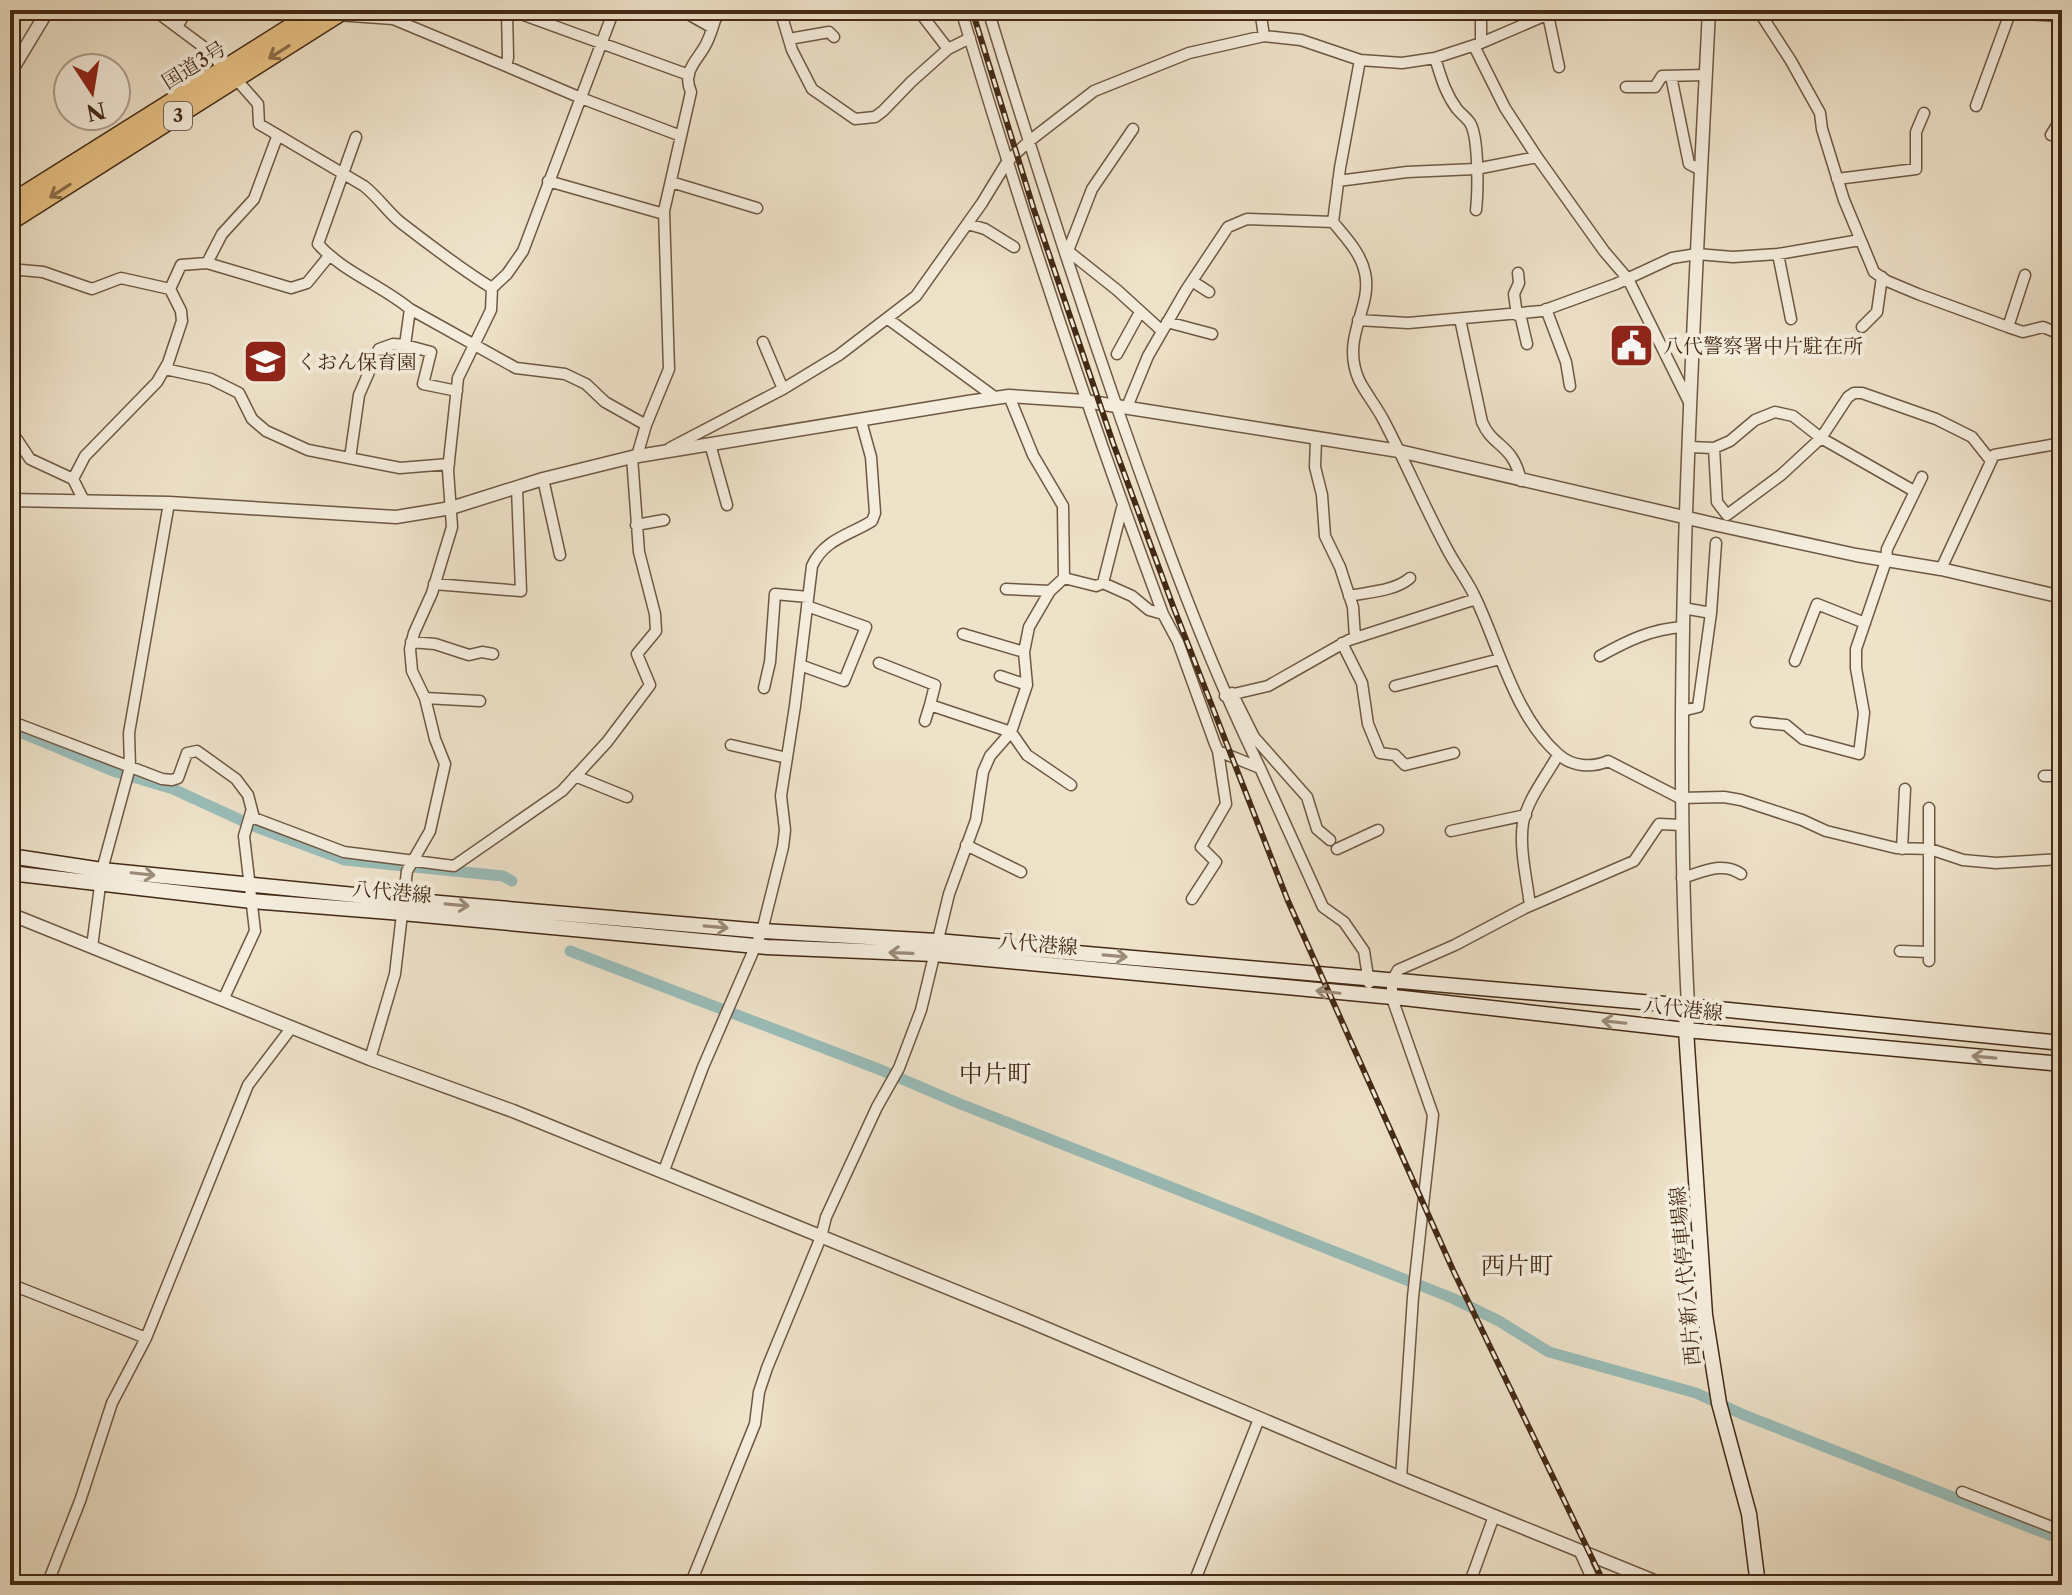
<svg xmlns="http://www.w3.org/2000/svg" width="2072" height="1595" font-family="'Libre Caslon Text','Noto Serif JP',serif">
	<rect width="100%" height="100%" fill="#eee2c9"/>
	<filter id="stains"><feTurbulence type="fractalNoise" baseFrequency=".0025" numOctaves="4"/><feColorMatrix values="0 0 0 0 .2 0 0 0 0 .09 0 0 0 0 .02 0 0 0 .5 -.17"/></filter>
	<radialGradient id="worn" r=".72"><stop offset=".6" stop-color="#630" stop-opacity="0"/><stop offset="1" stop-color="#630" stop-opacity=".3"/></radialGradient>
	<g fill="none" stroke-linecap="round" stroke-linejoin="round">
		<path stroke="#99bdb9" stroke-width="11" d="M10 728 113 771 173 789 256 827 345 860 503 876 512 881
			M570 951 881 1070 958 1103 1452 1298 1499 1321 1549 1352 1696 1393 1744 1415 2062 1540"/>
		<defs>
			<path id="minor" d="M154 10 209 51 224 69
				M507 10 508 58 506 66 581 98 681 136
				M510 10 689 75
				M681 10 711 27
				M780 10 792 50 812 89 855 119 875 117 883 111 911 82 948 49
				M918 10 948 49 970 38
				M961 10C1022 214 1089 415 1163 614L1178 642 1215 744 1218 751 1260 768 1323 907 1344 922 1364 951 1369 983
				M988 10C1030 147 1074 283 1121 419 1163 538 1205 655 1260 768
				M1260 10 1264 36
				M1481 10V43
				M1758 10 1791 61 1820 113 1822 129 1844 200 1874 272 1887 281 1918 294 2008 327 2023 332 2043 327 2062 335
				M1947 10 2062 16
				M337 15 393 19 506 66
				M1548 15 1559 67
				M177 27 187 10
				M789 39 829 32 834 37
				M1474 46 1505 108 1537 157 1604 251 1628 279 1689 402
				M1435 58C1441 77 1445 93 1457 109 1461 114 1467 118 1470 123 1479 137 1478 192 1476 210
				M1360 60 1340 168 1333 222C1346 238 1361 253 1365 273 1373 308 1340 337 1359 380 1366 394 1377 407 1384 421 1406 463 1424 506 1446 547 1455 565 1468 581 1476 599 1500 650 1515 716 1558 754 1572 767 1592 768 1608 761L1680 798 1724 797 1741 800 1802 820 1826 831 1896 848 1930 849 1963 860 1996 863 2062 859
				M2061 60H2062
				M1671 76 1689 164 1701 170
				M236 79 258 104 259 124 364 186C378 197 387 211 400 222 430 245 459 268 492 288L491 310 458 378 448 470 452 527 432 593 414 633 410 649 412 671 425 698 435 739 445 764 430 831 407 871 395 974 370 1059
				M1626 87H1655L1662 76 1706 75
				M1976 106 2010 13
				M1133 129 1092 189 1068 251 1117 290 1162 331
				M2051 135 2062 117
				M356 137 318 244C343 272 381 285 410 309L516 368 565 374 586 384 605 402 646 425
				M1837 179 1916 169V132L1924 113
				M548 181 664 214
				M1338 181 1407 172 1476 169 1537 157
				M671 182 757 208
				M968 224 985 229 1014 247
				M1778 254 1791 319
				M207 263 222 234 254 199 277 137
				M10 269 43 272 92 289 121 278 170 289
				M1192 281 1209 292
				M492 288 507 274 523 251 614 10
				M1546 309 1566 362 1570 386
				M1520 314 1527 344
				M1517 315 1514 294 1519 283 1518 273
				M888 319 996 398
				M1460 319 1482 422C1493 448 1513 443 1521 481
				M1358 320 1408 323 1542 311 1616 284 1672 258 1697 254 1733 257 1778 254 1860 240
				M1167 322 1212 334
				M1862 327 1877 312 1882 277
				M2008 327 2025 275
				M763 342 783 389
				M405 345 431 352 423 384 457 391
				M1117 354 1140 312
				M165 369 211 379 239 393 252 419 266 431 308 450 400 468 449 464
				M1009 396 1033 455 1063 506 1064 578
				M1127 407 1148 356 1186 290 1228 227 1247 219 1333 222
				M10 429 30 459 73 479 84 501
				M1316 439 1315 467 1322 495 1325 536 1340 567 1353 607 1355 638
				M710 444 727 505
				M1688 447 1714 448 1717 502 1727 515 1781 475 1821 438 1848 397 1854 393H1862L1936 419 1972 437 1991 461
				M670 448 783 389 839 355 916 296 982 203 1007 162 1028 142 1094 91 1189 53 1264 36 1301 40 1360 60 1402 63 1435 58 1481 43 1544 16 1572 10
				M1714 448 1730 441 1755 420 1775 412 1793 416 1821 438 1914 491
				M637 456 646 425 669 369 664 211 691 92C682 72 696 62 705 46 711 36 714 21 719 10
				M350 458 359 395 379 349 393 344 405 345 410 309
				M73 479 85 456 157 382 168 363 182 321 181 311 170 289 181 265 207 263 291 288 307 283 329 256
				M543 479 560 555
				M636 525 664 520
				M1941 569 1994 455 2062 443
				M1103 583 1122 508
				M434 584 521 591 517 488
				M1006 589 1050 591
				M1349 596C1369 592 1395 591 1410 578
				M1683 608 1711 613
				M963 634 1024 652
				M411 642 435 644 469 655 482 652 493 654
				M1342 643 1362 683 1368 724 1380 753 1395 755 1405 765 1454 753
				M1600 656C1627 641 1651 629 1683 627
				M1795 661 1817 604 1865 623
				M879 663 935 685 930 705
				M800 665 844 681 866 627 807 606
				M1000 676 1027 685
				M1395 686 1500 659
				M764 688 770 662 775 594 808 597
				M1232 693 1254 737 1307 797 1317 829 1330 840
				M1225 696 1268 686 1349 640 1476 599
				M425 698 480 701
				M1682 711 1698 707 1711 613 1716 543
				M10 721 162 779 172 780 178 778 187 753 197 751 236 779 248 795 254 818 344 852 454 866 562 791 607 742 650 685 637 654 656 631 655 614 639 552 632 457
				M925 721 930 705 1011 732 1027 755 1071 785
				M1756 722 1786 725 1803 739 1859 754 1864 713 1856 668V649L1886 561 1887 549 1922 477
				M731 745 787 758
				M575 776 627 797
				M2044 776H2062
				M1451 831 1526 815
				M966 845 1021 872
				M1337 849 1378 830
				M1902 849 1905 789
				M1682 878C1703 872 1723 861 1741 874
				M1192 899 1216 862 1201 847 1226 804 1218 751
				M1530 906C1527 879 1519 849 1523 823 1527 800 1547 775 1558 755
				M92 947 102 870 130 767 129 733 169 503
				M1900 951 1928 952
				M1929 961V808
				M223 1000 255 931 244 836 251 812
				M663 1173 703 1067 762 931 783 847 785 830 781 796 795 706 812 566C824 539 850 535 872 521L875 513 871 457 861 421
				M10 1284 146 1338
				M1401 1478 1413 1297 1433 1115 1392 998V981L1398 970 1455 945 1525 908 1634 861 1659 824 1681 825
				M1962 1492 2062 1531
				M1579 1550 1595 1585
				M47 1585 80 1501 112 1403 146 1338 248 1085 292 1027
				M690 1585 755 1424 759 1392 767 1368 821 1237 826 1217 877 1107 899 1068 921 1010 949 894 976 820 983 772 990 756 1011 732 1027 685 1024 652 1029 627 1050 591 1064 578 1096 586 1103 583 1132 596 1149 610 1163 614
				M1193 1585 1259 1419
				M1469 1585 1494 1516"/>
			<path id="tertiary" d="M10 73 48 10
				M10 500 169 503 396 517 451 508 543 479 632 457 968 402 1009 396 1085 401 1399 451 1718 525 1856 555 1941 569 2062 597
				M10 914 370 1059 513 1111 1024 1319 1401 1478 1664 1585
				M1688 1006C1671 674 1693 342 1709 10"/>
			<path id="secondary" d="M10 856 102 870 405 900 762 931 937 941 1688 1006 2062 1043
				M10 873 252 901 402 913 767 947 933 954 1403 998 1686 1030 2062 1064
				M1688 1006 1686 1030 1705 1315 1719 1403 1749 1514 1758 1585"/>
			<path id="trunk" d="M10 203 317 10
				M10 222 345 10"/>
		</defs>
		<use href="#minor" stroke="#6e5842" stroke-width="13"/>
		<use href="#tertiary" stroke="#6e5842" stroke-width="15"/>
		<use href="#secondary" stroke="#432a15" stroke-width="17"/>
		<use href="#trunk" stroke="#432a15" stroke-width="19"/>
		<use href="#minor" stroke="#f4ecdc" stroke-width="10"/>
		<use href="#tertiary" stroke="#f4ecdc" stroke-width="12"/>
		<use href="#secondary" stroke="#f4ecdc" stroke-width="14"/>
		<use href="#trunk" stroke="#e7c184" stroke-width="16"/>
		<defs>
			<path id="rail" d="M972 10 1034 210 1113 443 1173 606 1288 901 1453 1270 1605 1585"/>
		</defs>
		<use href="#rail" stroke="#432a15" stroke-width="6"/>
		<use href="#rail" stroke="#f4ecdc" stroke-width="3" stroke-dasharray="9" stroke-linecap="butt"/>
	</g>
	<defs><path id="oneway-shaft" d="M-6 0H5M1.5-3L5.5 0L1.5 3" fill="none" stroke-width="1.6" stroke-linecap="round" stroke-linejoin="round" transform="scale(2)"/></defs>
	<g stroke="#8d6e47">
		<use href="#oneway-shaft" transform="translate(279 52) rotate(148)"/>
		<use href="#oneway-shaft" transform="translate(60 191) rotate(147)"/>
	</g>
	<g stroke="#9c8b78">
		<use href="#oneway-shaft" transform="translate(143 874) rotate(6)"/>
		<use href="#oneway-shaft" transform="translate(457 905) rotate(5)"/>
		<use href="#oneway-shaft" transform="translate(716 927) rotate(5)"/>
		<use href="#oneway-shaft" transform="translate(901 953) rotate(-178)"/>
		<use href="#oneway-shaft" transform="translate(1115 956) rotate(5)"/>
		<use href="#oneway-shaft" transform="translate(1328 992) rotate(-174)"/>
		<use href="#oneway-shaft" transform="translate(1614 1022) rotate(-174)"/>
		<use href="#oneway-shaft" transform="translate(1984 1057) rotate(-175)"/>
	</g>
	<defs>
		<symbol id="civic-square" viewBox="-11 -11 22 22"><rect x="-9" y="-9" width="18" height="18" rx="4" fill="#8f2418" stroke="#f4ecdc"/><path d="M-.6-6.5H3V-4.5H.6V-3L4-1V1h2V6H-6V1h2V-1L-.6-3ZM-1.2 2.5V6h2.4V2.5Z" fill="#fff"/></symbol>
		<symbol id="school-square" viewBox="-11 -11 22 22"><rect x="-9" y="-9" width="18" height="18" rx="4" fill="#8f2418" stroke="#f4ecdc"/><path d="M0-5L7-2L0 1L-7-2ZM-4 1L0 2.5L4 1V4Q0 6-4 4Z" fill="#fff"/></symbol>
	</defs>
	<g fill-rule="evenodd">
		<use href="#civic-square" x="1606" y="320" width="51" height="51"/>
		<use href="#school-square" x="240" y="336" width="51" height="51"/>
	</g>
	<g text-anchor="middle" stroke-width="8" stroke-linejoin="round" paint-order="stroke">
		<rect fill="#f4ecdc" stroke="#786451" stroke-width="2" x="164" y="102" width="28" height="28" rx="6"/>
		<g font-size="18" font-weight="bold" fill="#432a15">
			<text x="178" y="122">3</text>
		</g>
		<g font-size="20" fill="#432a15" stroke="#f4ecdc">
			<text transform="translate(194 65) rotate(-32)" y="7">国道3号</text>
			<text transform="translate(392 892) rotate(5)" y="7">八代港線</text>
			<text transform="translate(1038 944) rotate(5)" y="7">八代港線</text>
			<text transform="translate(1683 1009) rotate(6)" y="7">八代港線</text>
			<text transform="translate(1685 1276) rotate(-95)" y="7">西片新八代停車場線</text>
		</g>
		<g font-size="20" fill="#432a15" stroke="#f4ecdc" text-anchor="start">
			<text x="1663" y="353">八代警察署中片駐在所</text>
			<text x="297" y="369">くおん保育園</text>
		</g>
		<g font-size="24" fill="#432a15" stroke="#f4ecdc">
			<text x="995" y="1082">中片町</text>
			<text x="1517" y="1274">西片町</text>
		</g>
	</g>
	<rect width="2072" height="1595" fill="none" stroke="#eee2c9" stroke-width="40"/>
	<rect x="12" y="12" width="2048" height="1571" fill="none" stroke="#432a15" stroke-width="4"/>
	<rect x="20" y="20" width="2032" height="1555" fill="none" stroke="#432a15" stroke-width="2"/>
	<g transform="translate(92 92) rotate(168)"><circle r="38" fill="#f4ecdc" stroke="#ad9e8c" stroke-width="2"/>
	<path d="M0-6L14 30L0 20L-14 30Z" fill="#8f2418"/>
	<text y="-12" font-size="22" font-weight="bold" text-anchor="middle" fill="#432a15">N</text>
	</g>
	<rect width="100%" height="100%" filter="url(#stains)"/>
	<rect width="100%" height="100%" fill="url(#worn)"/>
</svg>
